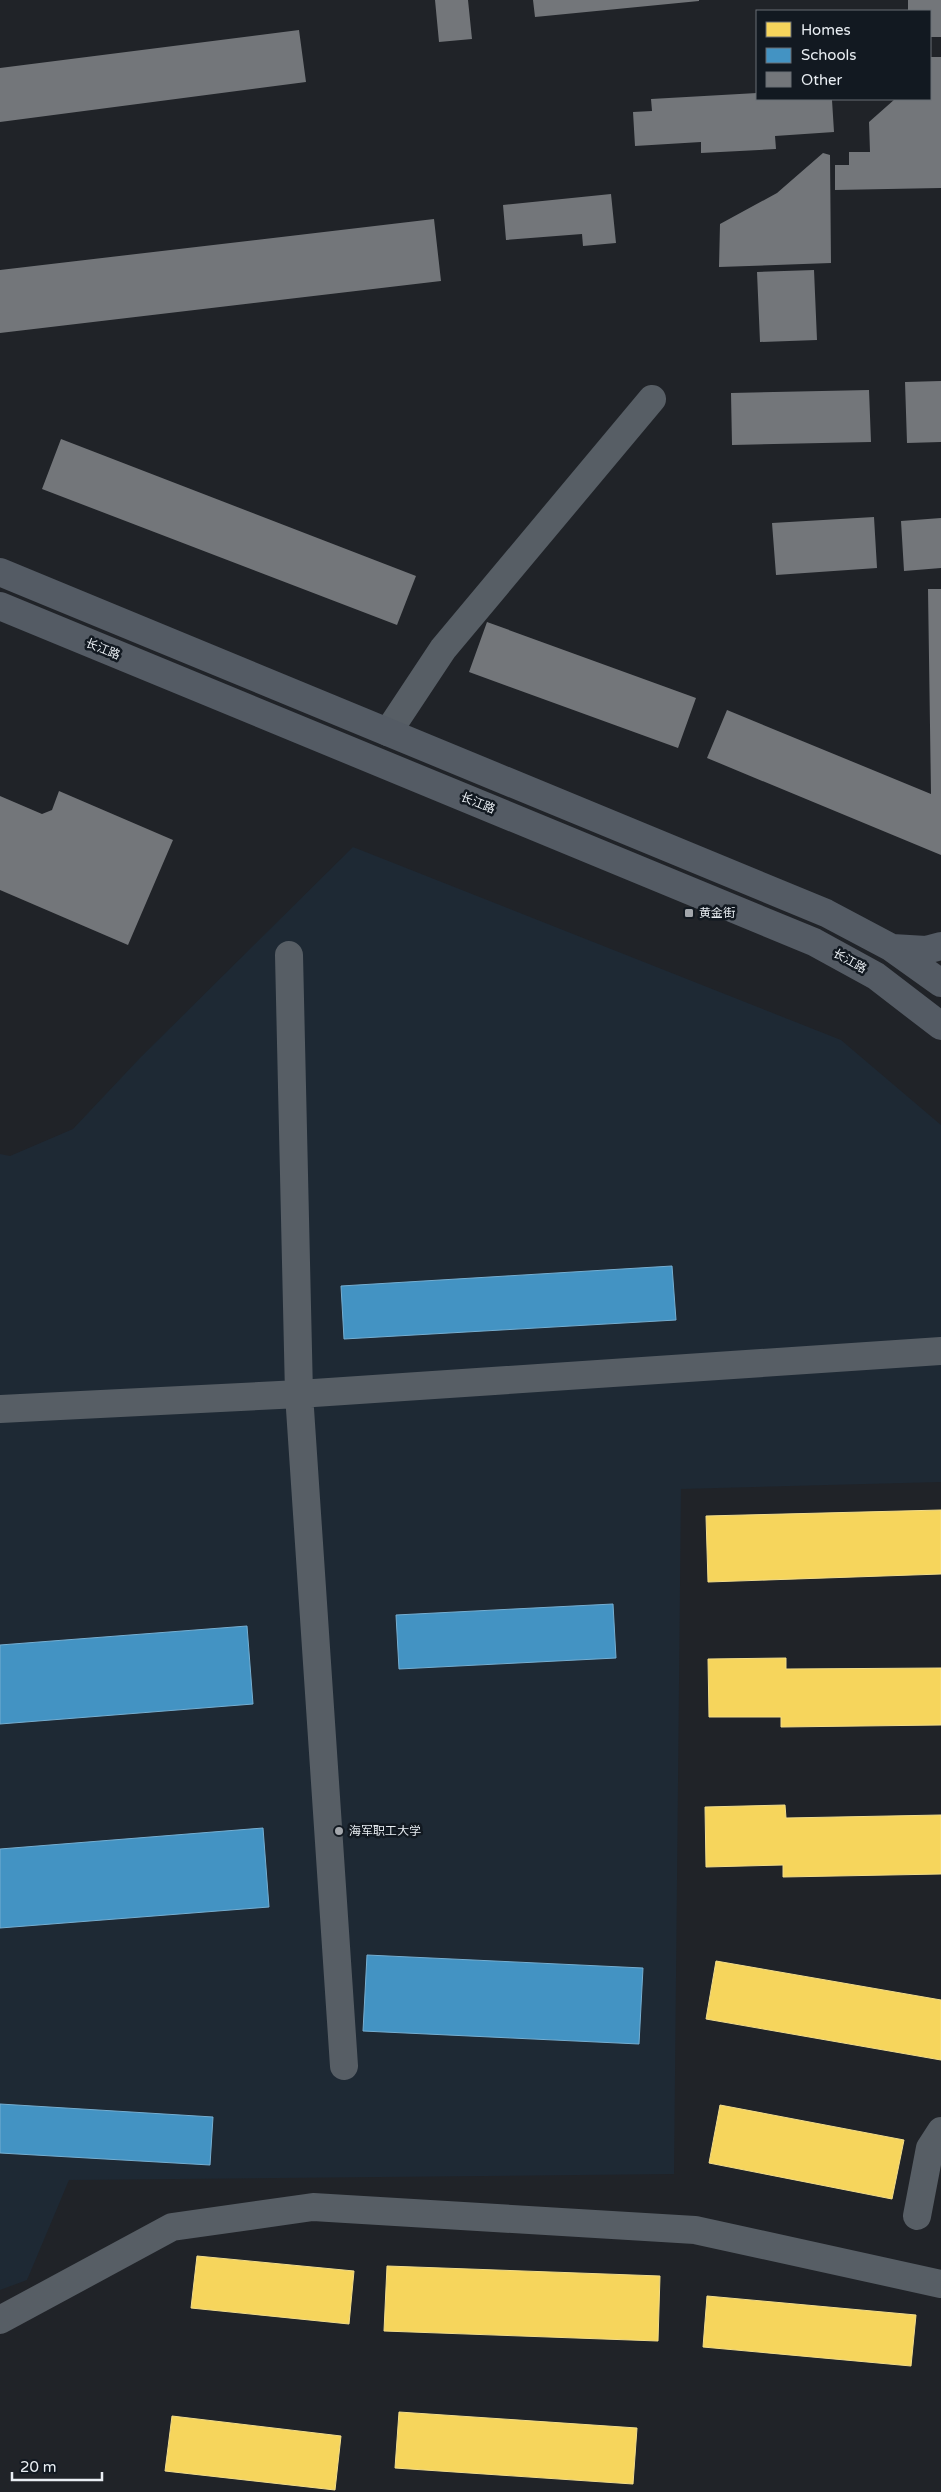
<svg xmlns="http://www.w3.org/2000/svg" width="941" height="2492" font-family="'Varela Round','Noto Sans SC',sans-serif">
	<rect width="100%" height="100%" fill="#202328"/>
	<path fill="#1e2934" d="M353 847 841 1040 941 1125V1482L681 1489 674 2174 69 2180 27 2280 0 2290V1154L10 1156 73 1129 140 1058Z"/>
	<path fill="#f6d55c" stroke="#f2dc89" d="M941 1510V1574L708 1582 706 1516Z
		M786 1658V1669L941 1668V1725L781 1727V1717H709L708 1659Z
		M785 1805 786 1818 941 1815V1874L783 1877V1865L706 1867 705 1807Z
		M716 1961 941 2000V2060L706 2019Z
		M720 2105 904 2140 892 2199 709 2163Z
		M197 2256 354 2271 349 2324 191 2308Z
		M387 2266 660 2276 658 2341 384 2331Z
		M707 2296 916 2315 911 2366 703 2347Z
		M399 2412 637 2428 633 2484 395 2468Z
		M172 2416 341 2436 335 2490 165 2471Z"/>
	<path fill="#4393c3" stroke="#75aed1" d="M672 1266 676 1320 344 1339 341 1286Z
		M613 1604 616 1658 399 1669 396 1615Z
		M247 1626 253 1704 0 1724V1645Z
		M263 1828 269 1907 0 1928V1849Z
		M367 1955 643 1968 639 2044 363 2031Z
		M0 2104 213 2117 210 2165 0 2153Z"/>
	<path fill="#73767a" d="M435 0H468L472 39 439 42Z
		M533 0H699V1L535 17Z
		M908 0H941V37H930V11H908Z
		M299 30 306 82 0 122V68Z
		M930 57H941V188L835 190V165H849V152H870L869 122 895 99H930Z
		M757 93V99L832 100 834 132 775 136 776 149 701 153V142L635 146 633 112 652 111 651 99Z
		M823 153 830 155 831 263 719 267 720 224 777 193Z
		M611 194 616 243 583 246 582 234 506 240 503 205Z
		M434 219 441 281 0 333V270Z
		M814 270 817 340 760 342 757 272Z
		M941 381V442L907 443 905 382Z
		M869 390 871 442 732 445 731 393Z
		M61 439 416 576 397 625 42 489Z
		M874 517 877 568 776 575 772 523Z
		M941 518V568L904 571 901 521Z
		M928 589H941V855L707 758 727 710 931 794Z
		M487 622 696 698 678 748 469 672Z
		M59 791 173 840 128 945 0 890V796L42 814 52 810Z"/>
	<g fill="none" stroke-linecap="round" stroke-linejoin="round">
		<path stroke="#575e65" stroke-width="28" d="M388 732 443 649 652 399
			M289 955 299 1394 344 2066
			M0 1409 299 1394 941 1351
			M917 2216 930 2148 941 2131
			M0 2320 172 2227 313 2207 695 2230 941 2284"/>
		<path stroke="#545b64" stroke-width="28" d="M0 572 826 913 892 948 941 983
			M0 606 814 942 876 976 941 1026
			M892 948 926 950 941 946"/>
	</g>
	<g fill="#a3a7ac" stroke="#121921" stroke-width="2">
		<rect x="684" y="908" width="10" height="10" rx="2.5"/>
		<circle cx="339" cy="1831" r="5"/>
	</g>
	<g text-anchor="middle" stroke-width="5" stroke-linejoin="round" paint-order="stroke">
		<g font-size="12" fill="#e9eef3" stroke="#121921">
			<text transform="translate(103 649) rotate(22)" y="4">长江路</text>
			<text transform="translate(478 803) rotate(22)" y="4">长江路</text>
			<text transform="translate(850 961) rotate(29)" y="4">长江路</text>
		</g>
		<g font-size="12" fill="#e9eef3" stroke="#121921" text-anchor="start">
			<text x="699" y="917">黄金街</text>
			<text x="349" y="1835">海军职工大学</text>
		</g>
	</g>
	<rect x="756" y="10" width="175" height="90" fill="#121921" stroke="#686e75"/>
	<rect x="766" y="22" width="25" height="15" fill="#f6d55c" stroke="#686e75"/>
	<text x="801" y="35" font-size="15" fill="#e9eef3">Homes</text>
	<rect x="766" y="48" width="25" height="15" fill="#4393c3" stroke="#686e75"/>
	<text x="801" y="60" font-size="15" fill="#e9eef3">Schools</text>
	<rect x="766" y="72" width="25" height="15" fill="#73767a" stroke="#686e75"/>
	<text x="801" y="85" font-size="15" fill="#e9eef3">Other</text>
	<path d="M12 2472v8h90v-8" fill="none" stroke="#e9eef3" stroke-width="2.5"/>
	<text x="20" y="2472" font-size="15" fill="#e9eef3" stroke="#121921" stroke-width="4" paint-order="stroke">20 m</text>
</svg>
